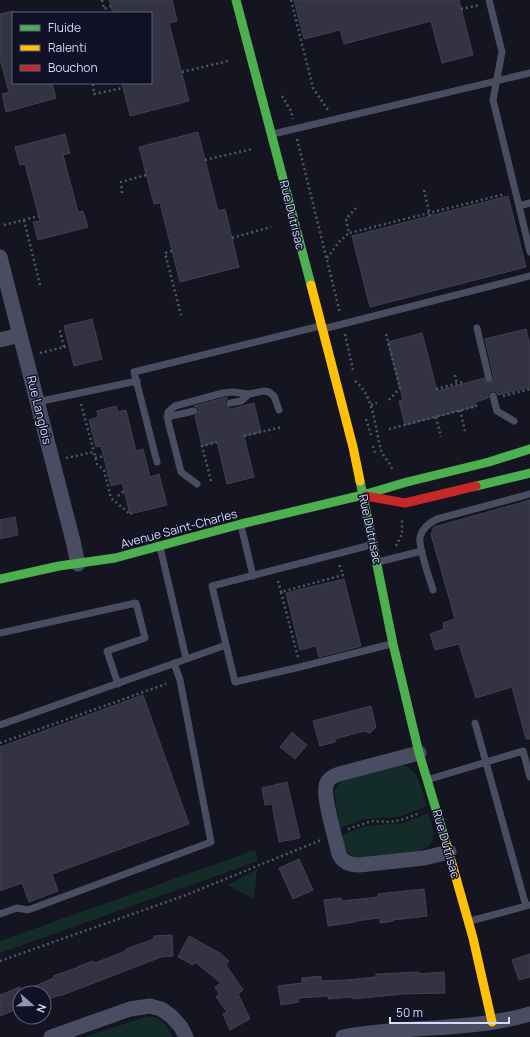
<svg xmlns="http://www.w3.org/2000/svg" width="530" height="1037" font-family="Manrope,sans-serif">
	<rect width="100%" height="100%" fill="#151521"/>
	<path fill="#132c28" d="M400 765C419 766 422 791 427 806L399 817 364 819 340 828 334 792 338 784 342 781Z
		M428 813C433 829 440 844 419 851L358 858C346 855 344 847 342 835L365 826 403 823Z
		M255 850 258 861 0 953V941Z
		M257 869 254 899 228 885Z
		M148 1016C164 1019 166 1023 172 1037H85Z"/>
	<path fill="#333343" stroke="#404054" d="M109 0H172L177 21 169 23 189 101 130 116 122 83H151V13H113Z
		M294 0H459L473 55 442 63 431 21 344 44 340 30 304 39Z
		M13 11V83H52L56 98 6 112 2 94 9 92 0 59V14Z
		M198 132 218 211 225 209 239 267 180 282 160 203 154 204 139 147Z
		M65 134 70 153 63 155 78 212 83 211 88 227 38 240 33 222 40 221 25 164 20 165 15 147Z
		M508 196 526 267 370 307 352 236Z
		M92 319 102 359 74 366 64 326Z
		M526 329 530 346V387L498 395 495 391H491L488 394V398L475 402 477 406 405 425 399 401 403 400 388 342 422 333 437 391 484 378 487 384 492 383 494 378 485 339Z
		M224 398H228L225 401V404L231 409 254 403 261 432 244 436 254 477 227 484 217 442 202 446 195 416 198 414 199 410 197 407 194 406Z
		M116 406 118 412 126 410 136 451 143 449 150 477 159 474 167 505 130 514 122 483 111 486 101 446 96 447 89 420 98 417 97 411Z
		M530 500V739H526L512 687 476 698 459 644 435 650 430 634 444 629 443 623 455 619 431 534 434 527Z
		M15 517 18 535 0 539V520Z
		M344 579 361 646 319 657 316 646 300 650 286 593Z
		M143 695 189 824 52 874 58 891 29 902 22 883 0 891V747Z
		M371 706 376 727 370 733 364 731 335 739V742L320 746 313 721Z
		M292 732 307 745 295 759 280 747Z
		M287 782 300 838 279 842 272 804 265 805 262 788Z
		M299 859 313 890 293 899 279 868Z
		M424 889 427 916 393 920V921L380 923V918L355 921V922L328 926 324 900 341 898 342 901 379 897 378 894Z
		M172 935 173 956 161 957 73 991 60 996V995L44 1001V993H20V1008L0 1016V995L20 987V992L54 978 53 976 77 968V967L93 961 95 963 126 951V949L154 939V936Z
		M189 936 220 953 229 961 226 965 243 990 238 994 250 1019 230 1030 223 1014 227 1012 216 997 219 994 215 987 221 983 195 962 193 965 178 957Z
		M530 954V977L519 980 512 960Z
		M419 972V974L444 972 445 993 403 994 353 999V997L328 999V996L298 998 299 1002 281 1005 278 986 302 983V978L321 976V981L346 980 376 977V974Z"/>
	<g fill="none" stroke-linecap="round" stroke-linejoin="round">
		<path stroke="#495b63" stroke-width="2.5" stroke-dasharray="2 3" stroke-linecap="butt" d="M102 0 104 9 111 6
			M291 0 313 88 328 110
			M461 9 480 5
			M182 72 228 61
			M93 84 94 94 123 88
			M282 96 291 111 293 119
			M297 139 340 313
			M205 160 252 149
			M424 190 430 216
			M122 193 121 182 146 175
			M356 208 346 219 349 233 505 194
			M24 220 40 285
			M4 225 39 216
			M232 238 271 227
			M172 251 165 253 181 315
			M327 258 339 242 349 233
			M345 334 353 370
			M386 334 400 388 389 400
			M64 347 69 346
			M40 353 64 347 59 328
			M455 375 457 384
			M355 381C375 397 374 427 381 450 383 457 390 462 392 469
			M436 389 463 382
			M503 396 530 389
			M81 404 94 452
			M371 405 377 403
			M460 410 465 431
			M436 417 441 437
			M366 419 371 435
			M389 429 477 406
			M244 436 282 427
			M373 446 375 453
			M66 458 94 452 97 464 104 470 111 498 130 514 132 513
			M95 458 104 456
			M211 481 202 446 217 442
			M118 496 124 491
			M396 546 402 534V520
			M278 581 281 592
			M298 657 281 592 343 575 339 564
			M0 743 166 684
			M348 829 372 821 389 822 401 820 420 813
			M0 961 186 895 321 840"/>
		<path stroke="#4a4d61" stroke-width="7" d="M489 0 502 52 493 100 519 206 530 203
			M273 134 530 73
			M519 206 530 252
			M477 328 489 379
			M323 329 530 276
			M493 396 497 411 514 421
			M37 402 137 381
			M230 403 241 401 249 394
			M167 417 194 411
			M157 462 134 372 320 326
			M197 484 181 472 168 421V412L175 406 223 393 233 392 249 394 264 391 269 392 274 396 279 410
			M241 525 253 576
			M371 545 212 586 235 682 300 667 391 644
			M160 547 186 658
			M378 562 422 551
			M433 590C430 579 418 547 420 537 422 528 429 523 437 519L530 494
			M0 633 136 603 145 638 107 651 118 684
			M475 723 526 906
			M0 725 226 645
			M430 779 523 751 530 777
			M0 914 17 908 28 910 211 842 180 680 174 663
			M470 921 530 905"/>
		<path stroke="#4a4d61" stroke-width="15" d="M0 257 73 541 78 564
			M0 340 20 335
			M419 753 339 774C333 776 327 779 326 786 323 798 336 840 339 854 343 863 350 865 359 865L424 858 449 852
			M51 1037 130 1009 150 1006 161 1009 171 1016 181 1027 186 1037
			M343 1037C404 1025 469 1032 530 1014"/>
		<path stroke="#4caf50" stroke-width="9" d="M236 0 311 285
			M360 481 393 644 419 753 447 846
			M476 486 530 473
			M0 579 59 566 115 558 241 524 363 495 407 482 489 462 530 449"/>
		<path stroke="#ffc107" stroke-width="9" d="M311 285 353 447 360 481
			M447 846 473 938 492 1022"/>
		<path stroke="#c62828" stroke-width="9" d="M366 496 405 503 476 486"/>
	</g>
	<g text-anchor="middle" stroke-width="3" stroke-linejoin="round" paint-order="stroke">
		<g font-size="12" fill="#d6d9fe" stroke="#101026">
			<text transform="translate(292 215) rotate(76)" y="4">Rue Dutrisac</text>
			<text transform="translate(39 410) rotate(76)" y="4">Rue Langlois</text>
			<text transform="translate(179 529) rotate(-15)" y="4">Avenue Saint-Charles</text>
			<text transform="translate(370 529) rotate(78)" y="4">Rue Dutrisac</text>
			<text transform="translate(446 844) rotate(74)" y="4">Rue Dutrisac</text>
		</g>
	</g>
	<rect x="12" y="12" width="140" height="72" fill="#101026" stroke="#5f607c"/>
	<rect x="20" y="25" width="20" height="6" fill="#4caf50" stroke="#5f607c"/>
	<text x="48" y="32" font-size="12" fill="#d6d9fe">Fluide</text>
	<rect x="20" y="45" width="20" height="6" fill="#ffc107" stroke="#5f607c"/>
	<text x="48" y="52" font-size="12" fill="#d6d9fe">Ralenti</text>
	<rect x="20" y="65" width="20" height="6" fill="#c62828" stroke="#5f607c"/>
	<text x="48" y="72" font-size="12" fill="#d6d9fe">Bouchon</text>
	<g transform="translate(32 1005) rotate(110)"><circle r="19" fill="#101026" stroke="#5f607c"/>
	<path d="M0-3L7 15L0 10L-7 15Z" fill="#9294b1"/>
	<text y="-6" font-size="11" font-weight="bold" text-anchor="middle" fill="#d6d9fe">N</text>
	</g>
	<path d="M390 1017v6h119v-6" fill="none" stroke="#d6d9fe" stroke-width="2"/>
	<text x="396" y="1017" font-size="12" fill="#d6d9fe" stroke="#101026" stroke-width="3" paint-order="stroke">50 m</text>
</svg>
